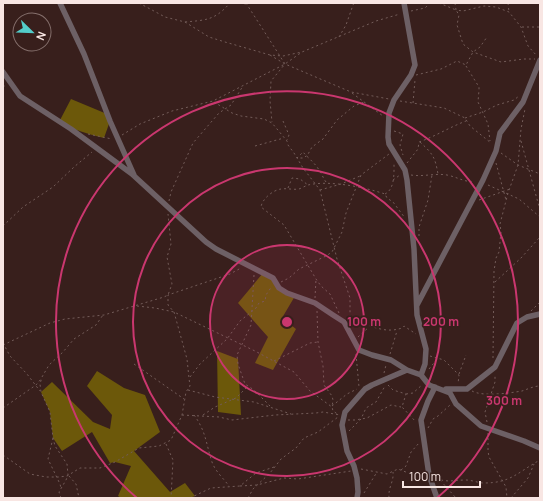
<svg xmlns="http://www.w3.org/2000/svg" width="543" height="501" font-family="Manrope,sans-serif">
	<rect width="100%" height="100%" fill="#381f1c"/>
	<path fill="#6c580a" d="M71 99 107 114 110 121 104 138C88 134 74 130 59 122Z
		M263 273 273 278 279 288 295 296 282 318 296 329 273 370 255 363 268 337 238 303Z
		M217 351 238 359 241 415 218 412Z
		M97 371 124 388 145 395 160 432 134 451 170 492 185 483 195 496 190 498H121L118 496 131 466 115 462 110 463 92 432 62 451 53 438 50 412 41 392 52 382 93 422 110 429 112 415 87 386Z"/>
	<g fill="none" stroke-linecap="round" stroke-linejoin="round">
		<path stroke="#735c59" stroke-width="1" stroke-dasharray="2 3" stroke-linecap="butt" d="M139 3 165 17 185 22 209 37 225 42 270 55 283 56 302 52
			M244 3 247 7
			M246 3 285 64 271 81 270 101 272 122
			M439 3 456 10 459 15 457 25 463 44 473 52 501 62 524 59H535
			M455 3 456 10 463 11 484 6 496 7 509 12 521 27 528 46 537 56
			M508 3 509 12
			M411 11 425 8 430 3
			M185 22C207 20 215 20 230 3
			M522 27H540
			M339 37 346 25 353 5 354 3
			M270 55 285 64 351 92 389 99
			M466 66 479 87V90L478 102 488 124 490 141
			M416 75 441 69 457 61 466 65 473 52 480 47 487 37
			M3 85 6 87
			M352 93 383 116
			M400 101 444 108 465 118 470 126 491 143
			M214 102 232 113 241 116 264 119 272 123 287 141 288 145 294 153 303 168 320 190 337 259 350 298V321
			M413 103 415 80
			M465 118 483 112 497 105 514 100 519 96
			M283 121 289 135 287 140
			M394 131 403 134 400 145 403 155
			M88 134 112 139
			M122 135 140 124 172 111 213 101 285 64 302 52 376 21 400 14
			M521 141 540 210
			M420 142C433 154 435 157 438 174
			M255 146 284 138
			M501 153 518 165 540 174
			M407 163 418 149 419 142C436 136 450 127 466 121
			M496 163 506 200
			M411 175C423 177 435 173 447 175 457 177 464 182 475 182
			M393 180 400 175
			M326 182C323 178 322 174 319 170 315 163 308 158 303 152L297 158H304L306 156H307L312 147 323 139 337 120 354 106 364 102
			M488 185 519 199 540 217
			M288 188 292 178 300 179 308 185
			M320 190 341 184 360 176
			M385 194C395 189 394 173 394 162
			M479 200 510 189
			M169 201 171 192 193 143 219 113 231 105 243 86
			M3 226 23 207 53 187 74 167 92 152
			M419 236V227L428 200 432 175
			M254 275 251 325 237 355 238 364 245 384 254 390 270 406
			M281 282 289 278 299 269 326 256 332 252 342 232 346 213 361 175 389 154
			M495 282 521 258 540 237
			M315 298 316 279
			M137 306 155 308 174 312 255 351 294 372 310 391 332 407 333 411 339 415
			M317 311 318 342 323 366 324 385 332 396 333 400 332 407
			M531 311 540 302
			M339 313 330 294 321 286 316 279 284 225 261 207C262 199 273 190 281 189 287 188 293 190 299 189 302 188 305 186 308 185 329 180 364 187 385 194L387 198 393 202 405 218
			M350 322C369 322 381 335 402 328L404 326 416 334
			M358 337 369 327
			M3 343 10 356 27 374 40 391
			M3 345 50 323 65 319 104 315 164 297 168 295 172 284 167 257 171 244 168 214
			M356 354 359 387
			M390 354 397 331
			M430 356 444 360 459 375 458 384
			M493 358 494 271 496 258 499 252 501 232 500 224 508 193 518 165 521 129 525 109
			M274 361 310 343 318 342
			M134 364 184 399
			M429 369 438 358
			M384 373 386 365
			M459 374 466 355
			M190 377 200 364 227 339 240 321 256 308 259 303 265 301 266 295 272 286
			M388 385 393 390 406 394 402 407 416 422
			M188 390 215 397 254 402 291 414
			M472 391C483 397 510 393 522 391 528 389 534 386 540 386
			M406 394 413 393 422 385
			M332 406 347 394 357 389
			M3 408 36 385 41 379
			M182 415 219 417 232 420 275 415 316 413 323 412 340 415
			M194 415C206 431 206 444 212 462 215 471 224 479 229 486
			M203 415 215 407 236 398 247 387
			M348 420H355L367 418 391 405 401 407
			M487 422 485 412 495 382V375
			M428 428 433 419 438 416 450 405
			M349 431 361 419 366 408 376 402 385 386
			M488 433V451L489 457 506 487 507 498
			M53 438 48 459 60 484 61 488
			M166 444 173 460 171 498
			M3 455 30 474 46 477H59L67 476 80 468H100L115 462 139 448 159 446 171 440 182 415 186 392 190 386 189 378 187 359 174 312 168 305V295L230 274 241 268
			M361 469 387 474 398 469 411 474 417 472 423 473
			M401 470 406 466 411 452 419 443
			M69 476 76 484 79 498
			M436 478 440 480 456 498
			M441 480C450 482 457 480 466 480 472 480 478 483 484 483 511 483 518 472 540 460
			M240 486 257 485 284 478 298 479 351 471
			M364 493 377 472
			M61 498 59 492 66 480 68 475 67 464 55 446 53 438 50 412 41 392 40 384 42 377 49 365 63 352 74 339 96 325 103 315
			M190 498 211 488 240 486 256 473 274 467
			M248 498 253 489 270 473 281 459 296 448 304 438 318 432 338 417
			M389 498C388 487 394 482 393 472
			M511 498 528 478 534 464"/>
		<path stroke="#6d6065" stroke-width="5.5" d="M60 3 84 54 110 121 134 175
			M404 3 415 65 411 75 394 100 389 113 388 137 389 144 405 170 407 180 414 249 417 315 426 349 425 364 421 375
			M3 72 20 96 71 129 132 174 206 242 216 249 273 278 279 288 287 293 315 303 333 315 344 322 359 350 372 355 391 360 407 370 421 375 429 385 450 393 456 404 481 426 524 441 540 448
			M417 305 483 180 496 151 500 133 523 102 540 60
			M435 387 428 401 421 420 429 475 437 498
			M446 389H467L495 367 517 323 527 317 540 314
			M357 498 358 492 357 478 354 466 347 451 342 425 345 412 365 389 372 385 407 370"/>
	</g>
	<circle cx="287" cy="322" r="77" fill="#ca376f" fill-opacity=".12"/>
	<g fill="none" stroke="#ca376f" stroke-width="2">
		<circle cx="287" cy="322" r="77"/>
		<circle cx="287" cy="322" r="154"/>
		<path d="M137 498A231 231 0 1 1 437 498"/>
	</g>
	<circle cx="287" cy="322" r="6" fill="#ca376f" stroke="#381f1c" stroke-width="2"/>
	<g font-size="12" text-anchor="middle" font-weight="bold" fill="#ca376f" stroke="#381f1c" stroke-width="3.5" stroke-linejoin="round" paint-order="stroke">
		<text x="364" y="326">100 m</text>
		<text x="441" y="326">200 m</text>
		<text x="504" y="405">300 m</text>
	</g>
	<rect width="543" height="501" fill="none" stroke="#f8e6e3" stroke-width="8"/>
	<g transform="translate(32 32) rotate(113)"><circle r="19" fill="#381f1c" stroke="#856f6c"/>
	<path d="M0-3L7 15L0 10L-7 15Z" fill="#53cdca"/>
	<text y="-6" font-size="11" font-weight="bold" text-anchor="middle" fill="#f8e6e3">N</text>
	</g>
	<path d="M403 481v6h77v-6" fill="none" stroke="#f8e6e3" stroke-width="2"/>
	<text x="409" y="481" font-size="12" fill="#f8e6e3" stroke="#381f1c" stroke-width="3" paint-order="stroke">100 m</text>
</svg>
